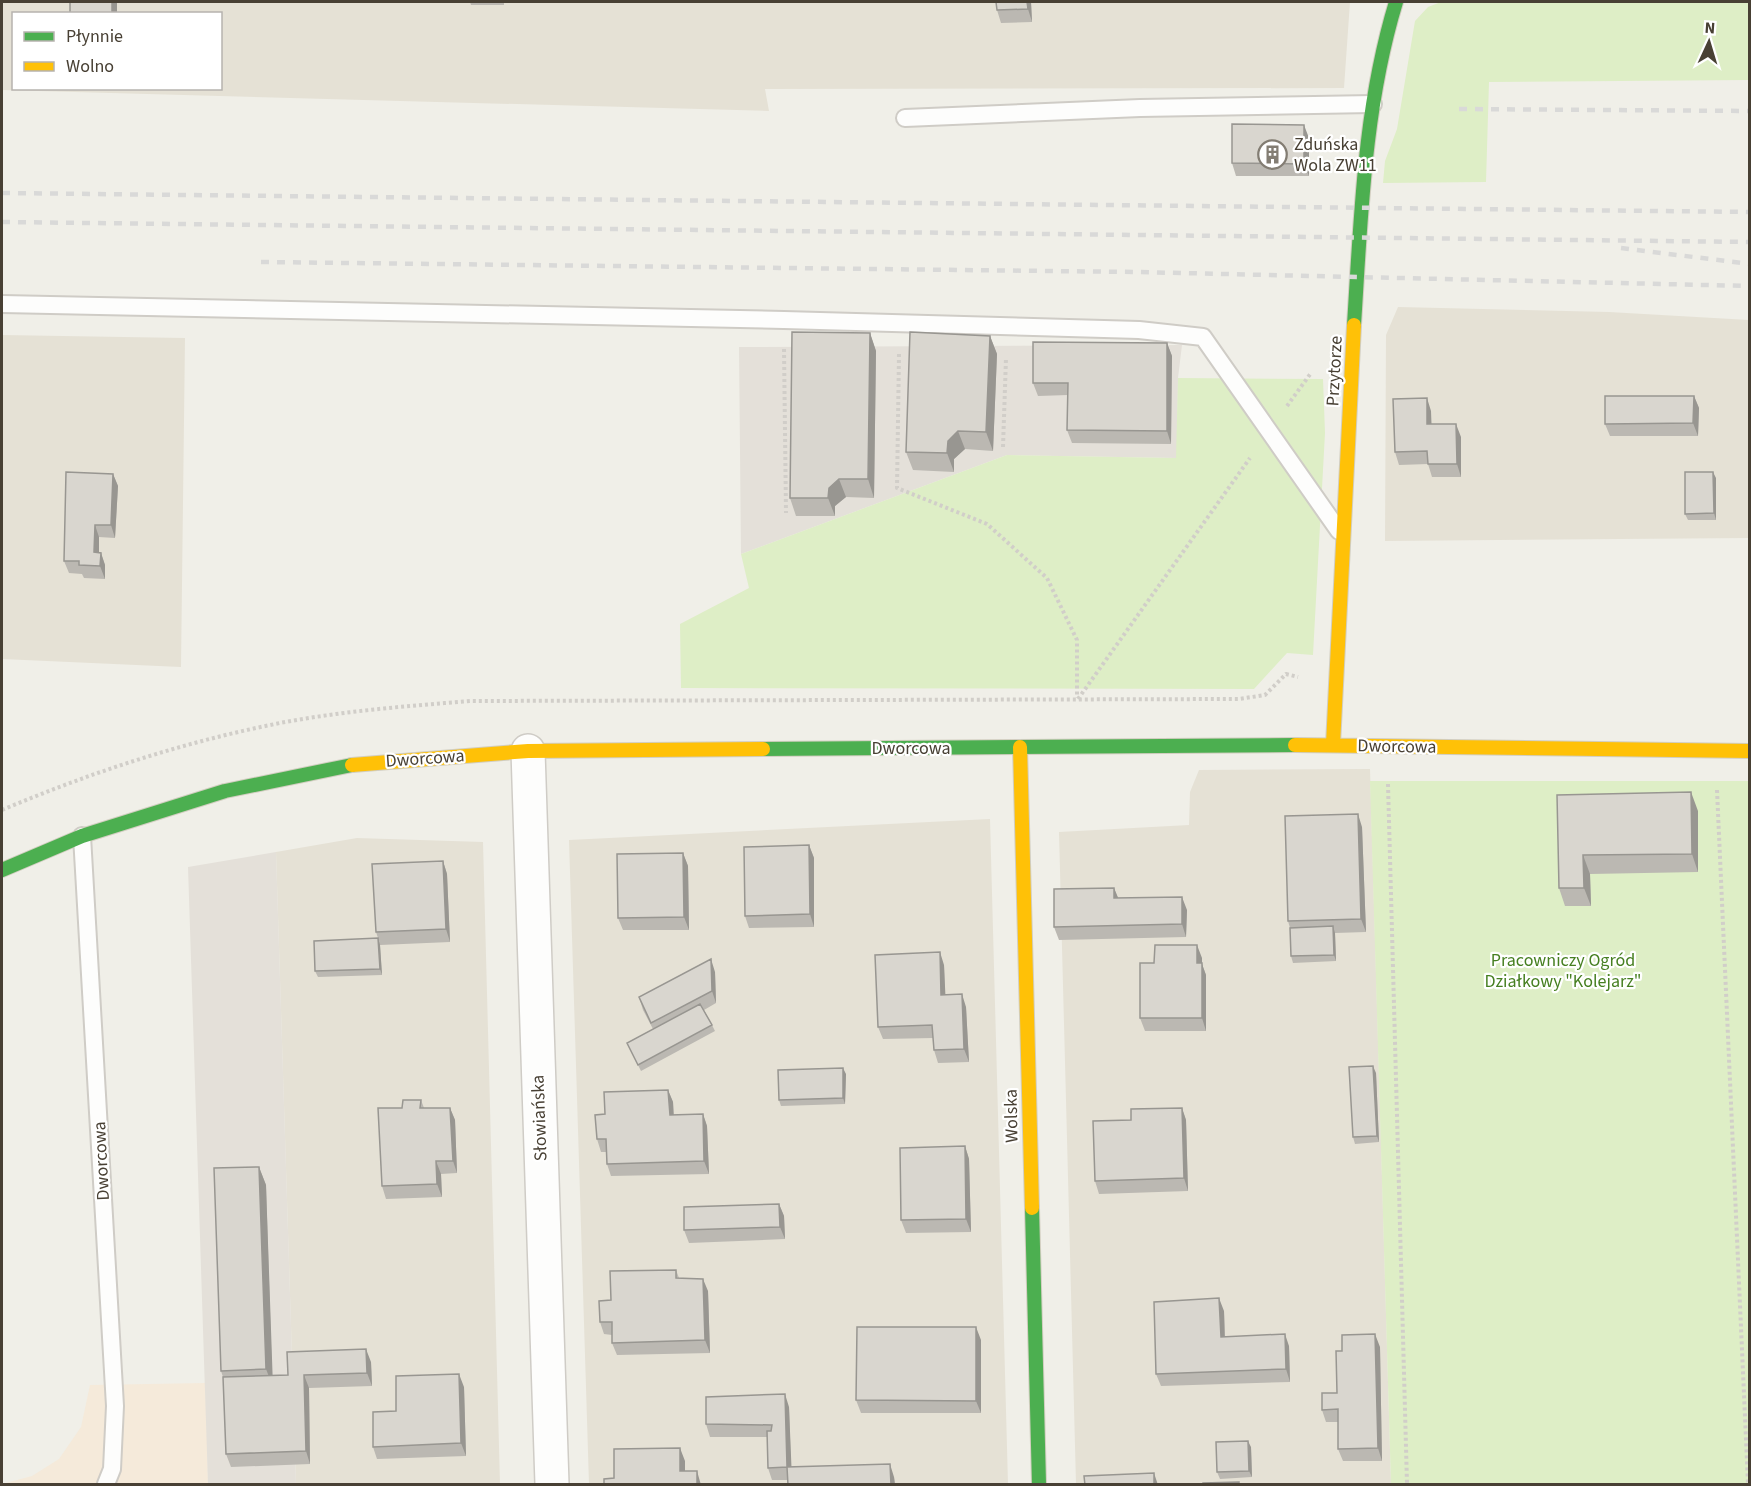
<svg xmlns="http://www.w3.org/2000/svg" width="1751" height="1486" font-family="'Source Sans 3',sans-serif">
	<rect width="100%" height="100%" fill="#f0efe8"/>
	<path fill="#e5e1d5" fill-rule="evenodd" d="M2 2H1350L1344 88 765 89 769 111 2 90ZM14 14H220V88H14Z
		M1398 307 1609 312 1749 320V538L1385 541 1386 335Z
		M2 335 185 338 181 667 2 659Z
		M1370 769 1391 1484H1076L1059 832 1189 825 1190 792 1199 770Z
		M990 819 1008 1484H589L569 840Z
		M357 838 483 842 500 1484H296L276 852Z"/>
	<path fill="#f5eada" d="M206 1383 208 1484H2L32 1476 59 1459 81 1427 90 1385Z"/>
	<path fill="#e4e0d9" d="M1182 345 1178 378 1177 458 1007 455 741 554 739 347Z
		M276 852 296 1484H208L188 867Z"/>
	<path fill="#deeec6" d="M1441 2H1749V80L1489 82 1486 182 1383 183 1385 161 1397 129 1415 21 1428 7Z
		M1178 378 1323 379 1325 433 1313 655 1287 653 1254 689 681 688 680 624 749 588 741 554 1007 455 1176 458Z
		M1370 781H1749V1484H1391Z"/>
	<g fill="none" stroke-linecap="round" stroke-linejoin="round">
		<defs>
			<path id="lane" d="M905 118 1140 108 1373 104
				M2 304 784 320 1139 330 1203 337 1339 531
				M82 836 115 1406 112 1469 106 1484"/>
			<path id="street" d="M528 751 552 1484"/>
			<path id="fast" d="M1354 325C1361 216 1364 107 1396 2
				M763 749 1295 745
				M2 870 82 836 225 791 352 765
				M1032 1208 1039 1484"/>
			<path id="slow" d="M1295 745 1750 751
				M1333 745 1354 325
				M1020 747 1032 1208
				M352 765 528 751 763 749"/>
		</defs>
		<use href="#lane" stroke="#cfccc6" stroke-width="20"/>
		<use href="#street" stroke="#cfccc6" stroke-width="36"/>
		<use href="#fast" stroke="#d2cec0" stroke-width="16"/>
		<use href="#slow" stroke="#d2cec0" stroke-width="16"/>
		<path stroke="#d1cec9" stroke-width="4" stroke-dasharray="3 3" stroke-linecap="butt" d="M784 349 786 513
			M899 354 897 488 987 524 1047 578 1077 640V698
			M1287 406 1311 373
			M1003 447 1006 358
			M1078 699 1250 458
			M1388 784 1407 1484
			M1717 790 1748 1484
			M2 810C92 772 184 742 280 723 343 711 407 706 471 701L1239 699 1265 695 1286 674 1298 677"/>
		<use href="#lane" stroke="#fdfdfc" stroke-width="16"/>
		<use href="#street" stroke="#fdfdfc" stroke-width="33"/>
		<use href="#fast" stroke="#4caf50" stroke-width="14"/>
		<use href="#slow" stroke="#ffc107" stroke-width="14"/>
		<path stroke="#d9d9d8" stroke-width="4.5" stroke-dasharray="8 8" stroke-linecap="butt" d="M1459 109 1750 111
			M2 193 1750 212
			M2 222 1750 242
			M1621 248 1750 264
			M261 262 1137 272 1750 286"/>
	</g>
	<path fill="#bbb8b2" d="M470 2H504V5H471Z
		M1031 2 1032 22 1001 23 997 10Z
		M1309 138V176H1236L1232 163Z
		M870 333 876 351 874 498 846 497 835 506V516H796L790 498Z
		M990 336 997 354 993 451 965 449 954 459V472L913 470 906 452Z
		M1167 343 1172 356 1171 444 1072 443 1067 430 1068 395 1038 396 1033 383Z
		M1694 396 1699 408 1698 436H1610L1605 424Z
		M1431 411V424L1461 437V477H1432L1428 464 1399 465 1395 452Z
		M113 474 118 486 115 538 99 537V552L101 553 105 565V579L84 578 82 574 69 573 64 561Z
		M1716 478V520H1688L1685 514Z
		M1557 795 1698 811V872L1590 874 1591 906H1565L1559 888Z
		M1362 827 1366 932 1335 933 1336 961 1293 963 1291 956 1290 928 1288 921Z
		M809 845 814 858V927L749 928 745 916Z
		M683 853 688 866 689 930H623L618 918Z
		M443 861 447 874 450 942 380 945 382 975 318 977 315 971 378 938 376 932Z
		M1114 888 1118 898 1187 910 1186 937 1059 940 1054 927Z
		M1202 958V964L1206 975V1031H1145L1140 1018 1154 963Z
		M944 965 945 995 966 1007 969 1062 938 1063 934 1050 933 1038 883 1039 878 1027Z
		M715 972 716 1003 704 1010 712 1025 715 1031 641 1071 627 1043 653 1029 643 1010 639 997Z
		M1376 1073 1379 1142 1355 1144 1353 1137Z
		M846 1074 845 1104 781 1106 779 1100Z
		M668 1090 673 1102 674 1115 703 1114 707 1126 709 1174 611 1176 607 1164 606 1152H601L597 1139 605 1114Z
		M421 1100 424 1108H450L455 1120 457 1173 441 1174 442 1197 386 1199 382 1186 402 1108Z
		M1182 1108 1186 1120 1188 1191 1099 1194 1095 1181 1131 1120Z
		M965 1146 969 1159 971 1232 906 1233 901 1220Z
		M259 1167 266 1185 272 1375H288L371 1362 372 1386 309 1388 310 1464 231 1467 226 1454 223 1377 221 1371Z
		M779 1204 784 1216 785 1239 689 1243 684 1230Z
		M676 1270 679 1278 708 1291 710 1353 617 1355 612 1343V1335L604 1334 600 1322 611 1300Z
		M1224 1311 1225 1336 1289 1346 1290 1382 1161 1386 1156 1374Z
		M981 1340V1413H861L856 1400Z
		M1380 1347 1382 1461H1343L1338 1449V1422H1326L1322 1410Z
		M464 1387 466 1456 377 1459 373 1447 396 1411Z
		M789 1407 791 1467 894 1477 895 1485H788L787 1480H772L768 1468 767 1437H710L706 1424Z
		M1251 1447 1252 1477 1220 1479 1217 1472Z"/>
	<path fill="#989691" d="M112 2H117V14H112Z
		M1027 2H1031L1032 22 1028 9Z
		M1304 125 1309 138V176L1304 164Z
		M870 333 876 351 874 498 868 479Z
		M990 336 997 354 993 451 986 432Z
		M1167 343 1172 356 1171 444 1167 431Z
		M1694 396 1699 408 1698 436 1693 423Z
		M1427 398 1431 411 1432 437 1427 424Z
		M1456 424 1461 437V477L1457 464Z
		M958 431 965 449 954 459V472L947 453 948 441Z
		M1713 472 1716 478V520L1714 513Z
		M113 474 118 486 115 538 111 525Z
		M839 479 846 497 835 506V516L828 498 829 488Z
		M95 525 99 537V565L94 552Z
		M101 553 105 565V579L100 566Z
		M1691 792 1698 811V872L1692 854Z
		M1358 814 1362 827 1366 932 1361 919Z
		M809 845 814 858V927L810 914Z
		M683 853 688 866 689 930 684 917Z
		M1583 855 1590 874 1591 906 1584 888Z
		M443 861 447 874 450 942 446 929Z
		M1114 888 1119 900 1114 898Z
		M1182 897 1187 910 1186 937 1182 924Z
		M1333 926 1335 933 1336 961 1334 955Z
		M378 938 380 945 382 975 380 969Z
		M1197 945 1202 958V964L1206 975V1031L1202 1018 1197 963Z
		M940 952 944 965 946 1008 941 995Z
		M711 959 715 972 716 1003 712 991Z
		M962 994 966 1007 969 1062 964 1049Z
		M1373 1066 1376 1073 1379 1142 1377 1136Z
		M843 1068 846 1074 845 1104 843 1098Z
		M668 1090 673 1102 674 1128 670 1115Z
		M450 1108 455 1120 457 1173 453 1161Z
		M1182 1108 1186 1120 1188 1191 1184 1178Z
		M703 1114 707 1126 709 1174 704 1161Z
		M965 1146 969 1159 971 1232 966 1219Z
		M436 1161 441 1174 442 1197 437 1184Z
		M259 1167 266 1185 273 1387 266 1369Z
		M779 1204 784 1216 785 1239 780 1227Z
		M703 1279 708 1291 710 1353 705 1340Z
		M1219 1298 1224 1311 1225 1349 1221 1337Z
		M976 1327 981 1340V1413L976 1401Z
		M1285 1334 1289 1346 1290 1382 1286 1369Z
		M1375 1334 1380 1347 1382 1461 1378 1448Z
		M366 1349 371 1362 372 1386 367 1373Z
		M459 1374 464 1387 466 1456 461 1443Z
		M304 1375 309 1388 310 1464 306 1451Z
		M785 1394 789 1407 792 1480 787 1467Z
		M1248 1441 1251 1447 1252 1477 1249 1471Z
		M680 1448 685 1461V1484L680 1471Z
		M890 1464 894 1477 895 1485H891Z
		M697 1471 701 1485H697Z
		M1154 1473 1158 1485H1154Z"/>
	<path fill="#d9d6cf" stroke="#989691" stroke-width="1.5" d="M70 2H112V14H70Z
		M996 2H1027L1028 9 997 10Z
		M1232 124 1304 125V164L1232 163Z
		M792 332 870 333 868 479H839L829 488 828 498H790Z
		M910 332 990 336 986 432 958 431 948 441 947 453 906 452Z
		M1033 342 1167 343V431L1067 430 1068 383H1033Z
		M1605 396H1694L1693 423 1605 424Z
		M1427 398V424H1456L1457 464H1428L1427 451 1395 452 1393 399Z
		M66 472 113 474 111 525H95L94 552 101 553 100 566 79 565V561H64Z
		M1685 472H1713L1714 513 1685 514Z
		M1691 792 1692 854 1583 855 1584 888H1559L1557 795Z
		M1358 814 1361 919 1288 921 1285 816Z
		M809 845 810 914 745 916 744 847Z
		M683 853 684 917 618 918 617 854Z
		M443 861 446 929 376 932 372 864Z
		M1114 888V898L1182 897V924L1054 927V889Z
		M1333 926 1334 955 1291 956 1290 928Z
		M378 938 380 969 315 971 314 941Z
		M1155 945H1197V963H1202V1018H1140V963H1154Z
		M940 952 941 995 962 994 964 1049 934 1050 932 1025 878 1027 875 955Z
		M711 959 712 991 651 1023 639 997Z
		M700 1004 712 1025 638 1065 627 1043Z
		M1373 1066 1377 1136 1353 1137 1349 1067Z
		M843 1068V1098L779 1100 778 1070Z
		M668 1090 670 1115 703 1114 704 1161 607 1164 606 1139H597L595 1115 605 1114 604 1092Z
		M403 1100H421L420 1108H450L453 1161H436L437 1184 382 1186 378 1108H402Z
		M1182 1108 1184 1178 1095 1181 1093 1121 1131 1120V1109Z
		M965 1146 966 1219 901 1220 900 1148Z
		M259 1167 266 1369 221 1371 214 1168Z
		M779 1204 780 1227 684 1230V1207Z
		M676 1270V1278L703 1279 705 1340 612 1343V1322H600L599 1301 611 1300 610 1271Z
		M1219 1298 1221 1337 1285 1334 1286 1369 1156 1374 1154 1302Z
		M857 1327H976V1401L856 1400Z
		M1375 1334 1378 1448 1338 1449V1409L1322 1410V1393H1337L1336 1351H1342V1335Z
		M366 1349 367 1373 304 1375 306 1451 226 1454 223 1377 288 1375 287 1352Z
		M459 1374 461 1443 373 1447V1412L396 1411V1376Z
		M785 1394 787 1467 768 1468 767 1431H771L772 1425 706 1424V1397Z
		M1248 1441 1249 1471 1217 1472 1216 1442Z
		M680 1448V1471H697V1485H604V1479L614 1478V1449Z
		M890 1464 891 1485H788L787 1467Z
		M1154 1473V1485H1085L1084 1476Z
		M1239 1482V1485H1203V1483Z"/>
	<defs>
		<symbol id="building-ring" viewBox="-11 -11 22 22"><circle r="9.5" fill="#fff" stroke="#837d73" stroke-width="1.5"/><path d="M-4-6H4V6H1V3H-1V6H-4ZM-2.5-4.3h1.7v1.8h-1.7ZM.8-4.3h1.7v1.8H.8ZM-2.5-1h1.7V.8h-1.7ZM.8-1h1.7V.8H.8Z" fill="#837d73"/></symbol>
	</defs>
	<g fill-rule="evenodd">
		<use href="#building-ring" x="1256" y="138" width="33" height="33"/>
	</g>
	<g text-anchor="middle" stroke-width="4.5" stroke-linejoin="round" paint-order="stroke">
		<g font-size="18" fill="#484034" stroke="#fff" text-anchor="start">
			<text x="1294" y="150">Zduńska<tspan x="1294" dy="21">Wola ZW11</tspan></text>
		</g>
		<g font-size="18" fill="#484034" stroke="#fff">
			<text transform="translate(1334 371) rotate(-87)" y="6">Przytorze</text>
			<text transform="translate(1397 746) rotate(1)" y="6">Dworcowa</text>
			<text x="911" y="754">Dworcowa</text>
			<text transform="translate(425 758) rotate(-4)" y="6">Dworcowa</text>
			<text transform="translate(1011 1116) rotate(-91)" y="6">Wolska</text>
			<text transform="translate(539 1118) rotate(-92)" y="6">Słowiańska</text>
			<text transform="translate(101 1161) rotate(-93)" y="6">Dworcowa</text>
		</g>
		<g font-size="18" fill="#467f21" stroke="#fff">
			<text x="1563" y="966">Pracowniczy Ogród<tspan x="1563" dy="21">Działkowy "Kolejarz"</tspan></text>
		</g>
	</g>
	<rect width="1751" height="1486" fill="none" stroke="#484034" stroke-width="6"/>
	<rect x="12" y="12" width="210" height="78" fill="#ffffff" stroke="#b6b3ae" stroke-width="1.5"/>
	<rect x="24" y="32" width="30" height="9" fill="#4caf50" stroke="#b6b3ae" stroke-width="1.5"/>
	<text x="66" y="42" font-size="18" fill="#484034">Płynnie</text>
	<rect x="24" y="62" width="30" height="9" fill="#ffc107" stroke="#b6b3ae" stroke-width="1.5"/>
	<text x="66" y="72" font-size="18" fill="#484034">Wolno</text>
	<g transform="translate(1709 42) rotate(4)" stroke="#ffffff" stroke-width="4.5" paint-order="stroke">
	<path d="M0-4.5L10 22L0 15L-10 22Z" fill="#484034"/>
	<text y="-9" font-size="16" font-weight="bold" text-anchor="middle" fill="#484034">N</text>
	</g>
</svg>
